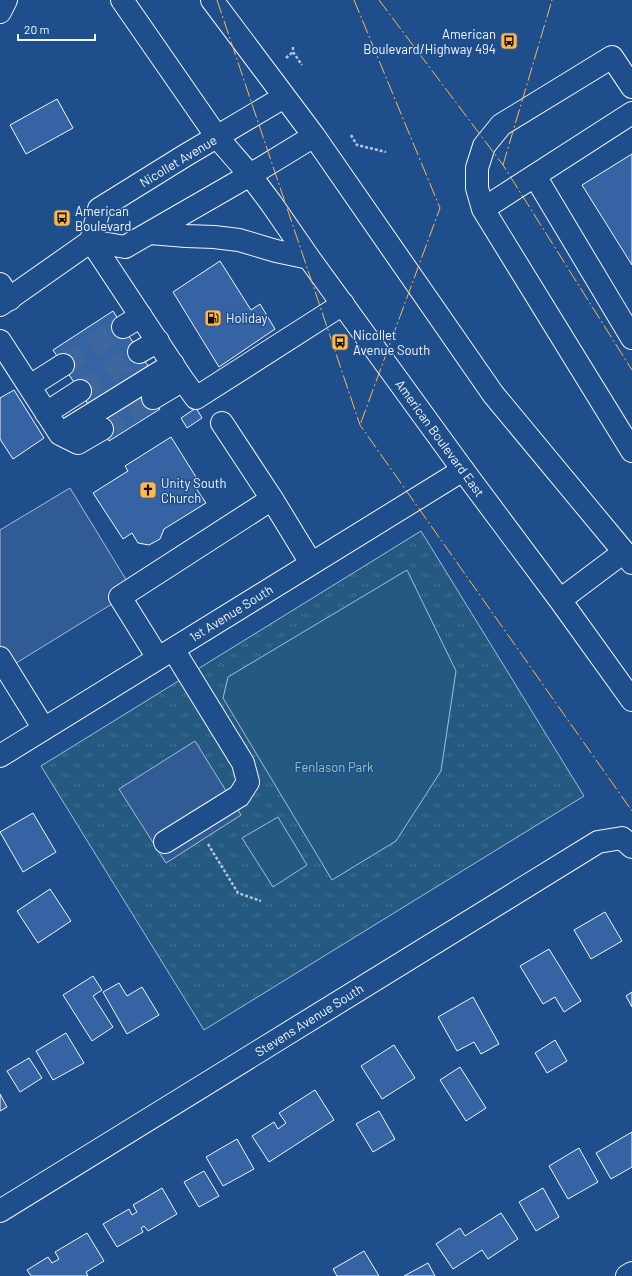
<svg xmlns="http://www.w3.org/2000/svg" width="632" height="1276" font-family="Barlow,sans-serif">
	<defs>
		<pattern id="grass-tufts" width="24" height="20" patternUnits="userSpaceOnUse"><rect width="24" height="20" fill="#245a82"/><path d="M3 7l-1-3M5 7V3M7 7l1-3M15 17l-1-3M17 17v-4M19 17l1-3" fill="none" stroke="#447295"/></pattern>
	</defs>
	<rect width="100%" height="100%" fill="#1f4e8c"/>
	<path fill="url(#grass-tufts)" stroke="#a8bbd7" d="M421 531 584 796 204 1030 41 766Z"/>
	<path fill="#245a82" stroke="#a8bbd7" d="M407 570 456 671 441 771 396 841 332 880 223 698 228 677Z
		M278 817 307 865 273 887 242 838Z"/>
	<path fill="#305b95" stroke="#a8bbd7" d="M70 488 133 591 0 673V530Z
		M195 741 241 815 166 863 119 789Z"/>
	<path fill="#3563a3" stroke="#f2f6ff" d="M57 99 73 128 26 154 10 125Z
		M632 154V265L582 185Z
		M220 261 251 310 260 304 275 329 219 367 173 292Z
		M113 311 148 366 88 404 53 350Z
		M146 387 160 409 109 441 96 418Z
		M14 390 44 438 13 459 0 439V398Z
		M196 408 202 418 187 428 181 418Z
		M171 437 201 485 196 488 206 503 164 529 160 539 149 545 138 543 132 533 123 539 93 493 128 471 125 466Z
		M33 813 56 852 23 872 0 832Z
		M50 889 71 921 38 943 17 911Z
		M605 912 622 941 591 959 574 930Z
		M549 949 581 1001 564 1012 555 997 543 1004 520 966Z
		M93 976 102 990 93 996 113 1027 92 1041 63 995Z
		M119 983 127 996 142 987 159 1015 127 1034 103 992Z
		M632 992V1007L626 996Z
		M473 997 499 1044 481 1054 474 1042 457 1051 438 1017Z
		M66 1033 84 1063 53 1080 36 1051Z
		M555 1040 567 1061 547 1073 535 1053Z
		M394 1045 415 1078 382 1099 361 1066Z
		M29 1058 42 1078 20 1092 7 1071Z
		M460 1067 486 1108 466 1121 440 1080Z
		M315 1090 334 1120 269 1162 252 1136 274 1122 278 1129 286 1123 279 1113Z
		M0 1094 7 1107 0 1111Z
		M379 1111 395 1139 373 1152 356 1124Z
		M632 1132V1167L611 1179 596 1153Z
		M237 1139 254 1169 223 1186 206 1157Z
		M579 1148 598 1182 568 1199 549 1166Z
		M204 1171 219 1196 199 1207 184 1182Z
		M162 1188 177 1214 148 1231 144 1226 141 1228 143 1232 117 1247 103 1224 129 1209 132 1215 137 1212 133 1205Z
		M543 1188 559 1217 536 1231 519 1202Z
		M501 1213 518 1239 488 1259 482 1250 453 1269 436 1244 460 1228 465 1236Z
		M87 1233 104 1261 86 1272 88 1276H31L27 1270 48 1257 52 1263 59 1259 55 1252Z
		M364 1251 379 1276H337L333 1269Z
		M428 1263 435 1276H404Z"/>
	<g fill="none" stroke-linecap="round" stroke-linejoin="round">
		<path stroke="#3f679d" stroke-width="22" stroke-dasharray="22 11" stroke-linecap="butt" d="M63 365 123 327
			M80 391 139 352
			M102 429 153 398"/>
		<defs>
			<path id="minor" d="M0 12 6 0
				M632 87 612 57 501 125 484 146 477 168V188L483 209 632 451
				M535 176 632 338
				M483 209 632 113
				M91 241 183 380 196 398 343 304
				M0 284 10 299
				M123 327 141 316
				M0 341 60 434 78 443 102 429
				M139 352 158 341
				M30 386 63 365
				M153 398 183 380
				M46 413 80 391
				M222 423 272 499
				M60 434 173 364
				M0 658 44 729
				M158 658 120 597 272 499 311 563
				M0 756 463 470
				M165 842 239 796 248 782 243 763 173 649
				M0 1211 598 842 622 838 632 847
				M627 1276 632 1273"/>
			<path id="major" d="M122 0 217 137 250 175 271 203 309 258 463 470 560 600 632 700
				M212 0 314 136 493 394 624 552 632 563
				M150 233 186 236 214 237 239 240 276 251 309 258
				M91 241 125 247 250 175 314 136
				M0 305 91 241 99 209 186 155 284 97
				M560 600 624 552"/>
		</defs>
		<use href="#minor" stroke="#f2f6ff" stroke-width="24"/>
		<use href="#major" stroke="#f2f6ff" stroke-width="24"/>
		<path stroke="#b3c4dc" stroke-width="2.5" stroke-dasharray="3 2" stroke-linecap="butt" d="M293 47V52L302 65
			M286 58 293 52
			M351 135 357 145 386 152
			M208 844 238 893 261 901"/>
		<use href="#minor" stroke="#1f4e8c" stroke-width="22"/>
		<use href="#major" stroke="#1f4e8c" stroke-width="22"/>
		<path stroke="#ffb74d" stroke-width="1" stroke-dasharray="14 3 2 3" stroke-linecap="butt" d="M217 0 360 425 632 811
			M354 0 440 208 360 425
			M379 0 503 165 632 370
			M503 165 552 0"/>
	</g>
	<defs>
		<symbol id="bus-square" viewBox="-11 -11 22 22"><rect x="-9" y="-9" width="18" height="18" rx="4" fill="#ffb74d" stroke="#1f4e8c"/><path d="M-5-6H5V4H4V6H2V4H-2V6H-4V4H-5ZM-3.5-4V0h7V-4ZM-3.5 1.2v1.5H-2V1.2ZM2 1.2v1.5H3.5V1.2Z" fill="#111"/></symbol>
		<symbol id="fuel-square" viewBox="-11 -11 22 22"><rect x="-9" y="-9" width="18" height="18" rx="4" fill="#ffb74d" stroke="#1f4e8c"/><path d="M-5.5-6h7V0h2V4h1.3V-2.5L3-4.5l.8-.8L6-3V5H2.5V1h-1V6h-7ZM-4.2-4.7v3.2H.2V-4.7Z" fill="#111"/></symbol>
		<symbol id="church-square" viewBox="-11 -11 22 22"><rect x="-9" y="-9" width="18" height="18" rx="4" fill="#ffb74d" stroke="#1f4e8c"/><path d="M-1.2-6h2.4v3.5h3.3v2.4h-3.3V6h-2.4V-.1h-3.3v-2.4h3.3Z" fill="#111"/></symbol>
	</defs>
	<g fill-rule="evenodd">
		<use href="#bus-square" x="499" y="31" width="20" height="20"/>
		<use href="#bus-square" x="52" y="208" width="20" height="20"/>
		<use href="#fuel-square" x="203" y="308" width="20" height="20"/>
		<use href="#bus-square" x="330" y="332" width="20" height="20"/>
		<use href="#church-square" x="138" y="480" width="20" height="20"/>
	</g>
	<g text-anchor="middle" stroke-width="3" stroke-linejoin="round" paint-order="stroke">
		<g font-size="13" fill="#f2f6ff" stroke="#1f4e8c" text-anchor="start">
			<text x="496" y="39" text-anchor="end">American<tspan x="496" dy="15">Boulevard/Highway 494</tspan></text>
			<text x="75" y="216">American<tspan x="75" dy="15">Boulevard</tspan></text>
			<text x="226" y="323">Holiday</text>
			<text x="353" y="340">Nicollet<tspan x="353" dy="15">Avenue South</tspan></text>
			<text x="161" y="488">Unity South<tspan x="161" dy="15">Church</tspan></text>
		</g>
		<g font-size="13" fill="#f2f6ff" stroke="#1f4e8c">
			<text transform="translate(178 161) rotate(-31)" y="5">Nicollet Avenue</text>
			<text transform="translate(440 438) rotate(54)" y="5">American Boulevard East</text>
			<text transform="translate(231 613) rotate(-32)" y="5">1st Avenue South</text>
			<text transform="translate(309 1020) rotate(-32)" y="5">Stevens Avenue South</text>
		</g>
		<g font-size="13" fill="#97c8a6" stroke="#1f4e8c">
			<text x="334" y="772">Fenlason Park</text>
		</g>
	</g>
	<path d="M18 34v6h77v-6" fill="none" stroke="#f2f6ff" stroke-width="2"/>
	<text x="24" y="34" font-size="12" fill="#f2f6ff" stroke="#1f4e8c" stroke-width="3" paint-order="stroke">20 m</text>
</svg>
